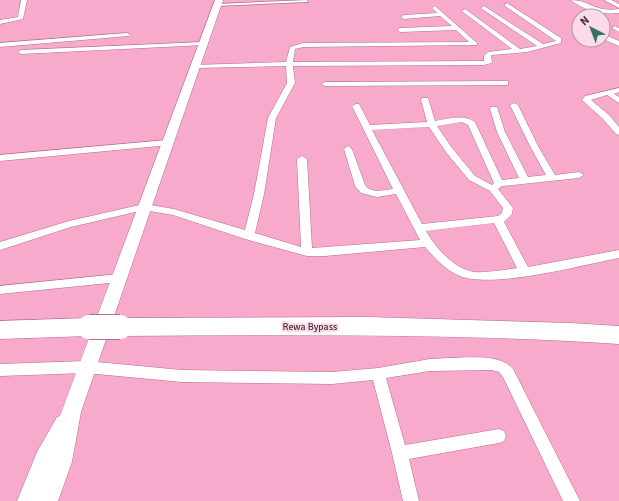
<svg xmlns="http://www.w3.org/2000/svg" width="619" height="501" font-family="Signika,sans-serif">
	<rect width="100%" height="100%" fill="#f7aacc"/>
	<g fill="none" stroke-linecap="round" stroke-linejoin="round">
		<defs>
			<path id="lane" d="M307 0 308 2 217 6 216 5 217 4Z"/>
			<path id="street" d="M21 0H27L23 19 0 24V20L18 17Z
				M571 0C589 0 596 13 619 9V13C603 15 584 11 571 0Z
				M604 0H611L619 4V8Z
				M507 3 561 38V43L527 52 492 55 491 56 492 62 491 63 484 65 293 66 295 83 276 118 264 194 255 233 301 247 297 159 302 156 307 159 312 248 420 240 396 194 377 197 361 193 355 186 344 149 348 146 352 149 365 185C371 194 384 190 393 189L352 106 356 104H359L370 125 427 122 421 100 422 98H428L435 121C448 119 464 114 475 122L502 180 519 178 497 132 490 109 491 107H497L505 132 528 177 546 175 530 146 510 105 514 103 518 105 538 146 555 175 579 172 584 175 579 178 502 186 498 189 513 208 512 214 504 222 528 267 619 250V258C582 265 493 289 460 276 445 270 435 258 425 247L325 256H307L245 239 173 215 144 210 71 227 0 250V242L69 221 144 204 174 209 245 230 254 194 268 118 287 83 286 66 195 68 191 66 193 65 286 62 290 47 303 43 469 42 456 30 400 32 397 30 400 28 452 26 440 16 404 19 401 17 404 15 437 13 432 8 435 6 477 43V45L303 47 295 49 293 62 484 61V56L488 52 512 49 463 12 462 11 465 9 520 49 537 46 482 9 481 8 484 6 543 44 556 41 505 6 504 5ZM462 122 468 125 494 183 492 185 475 176 452 148 437 126ZM429 127 446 152 469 180 490 191 503 208 502 213 498 216 422 224 372 130ZM494 223 517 268C504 270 487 273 474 272 454 269 435 247 426 231Z
				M615 26 619 28V32L612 28Z
				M127 33 130 35 129 36 0 47V43Z
				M603 34 619 41V46L603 39Z
				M203 42 206 44 205 45 21 54 18 52 21 50Z
				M505 81H508V85L325 86 321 84 325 82Z
				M619 88V92L614 94 619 97V103L607 95 591 100 609 115 619 127V135L616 134 603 119 582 100 585 96Z
				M167 140 171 143 170 145 0 161V155Z
				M119 274 123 275 125 278 123 281 119 282 0 294V286Z
				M449 358C468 358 499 353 513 369L580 501H563L503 377 499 372 492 370 430 371 386 378 405 445 499 429 504 431 506 436 504 441 499 443 409 459 419 501H403L392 453 373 380 332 384 182 382 86 373 0 376V364L86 361 182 370 332 372 378 368 430 359Z"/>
			<path id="secondary" d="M215 0H223L81 412 72 462 58 501H17L37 452 57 417 60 416Z"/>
			<path id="highway" d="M368 317 571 323 619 326V344C453 333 286 335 120 336L112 333 109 327 112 321 120 318Z
				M89 318 97 321 100 327 97 333 89 336 0 339V321Z"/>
		</defs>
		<use href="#lane" stroke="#b46d8d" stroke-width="1.5"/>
		<use href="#street" stroke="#b46d8d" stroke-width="1"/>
		<use href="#secondary" stroke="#b46d8d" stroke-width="1"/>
		<use href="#highway" stroke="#b46d8d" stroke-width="1"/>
		<use href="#lane" fill="#fff" fill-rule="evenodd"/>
		<use href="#street" fill="#fff" fill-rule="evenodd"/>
		<use href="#secondary" fill="#fff" fill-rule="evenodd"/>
		<use href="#highway" fill="#fff" fill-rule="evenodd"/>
		<defs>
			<path id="highway-bridge" d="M89 327H120"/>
		</defs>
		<use href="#highway-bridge" stroke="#b46d8d" stroke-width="26" stroke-linecap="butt"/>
		<use href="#highway-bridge" stroke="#fff" stroke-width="24"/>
	</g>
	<g text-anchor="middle" stroke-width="4" stroke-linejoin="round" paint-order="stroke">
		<g font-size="10" fill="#4e2f3d" stroke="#fcdbe8">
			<text x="310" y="330">Rewa Bypass</text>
		</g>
	</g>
	<g transform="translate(591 28) rotate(318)"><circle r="19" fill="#fcdbe8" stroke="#b696a4"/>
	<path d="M0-3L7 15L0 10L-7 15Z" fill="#347360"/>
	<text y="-6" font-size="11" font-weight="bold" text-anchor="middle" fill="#4e2f3d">N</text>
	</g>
</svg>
